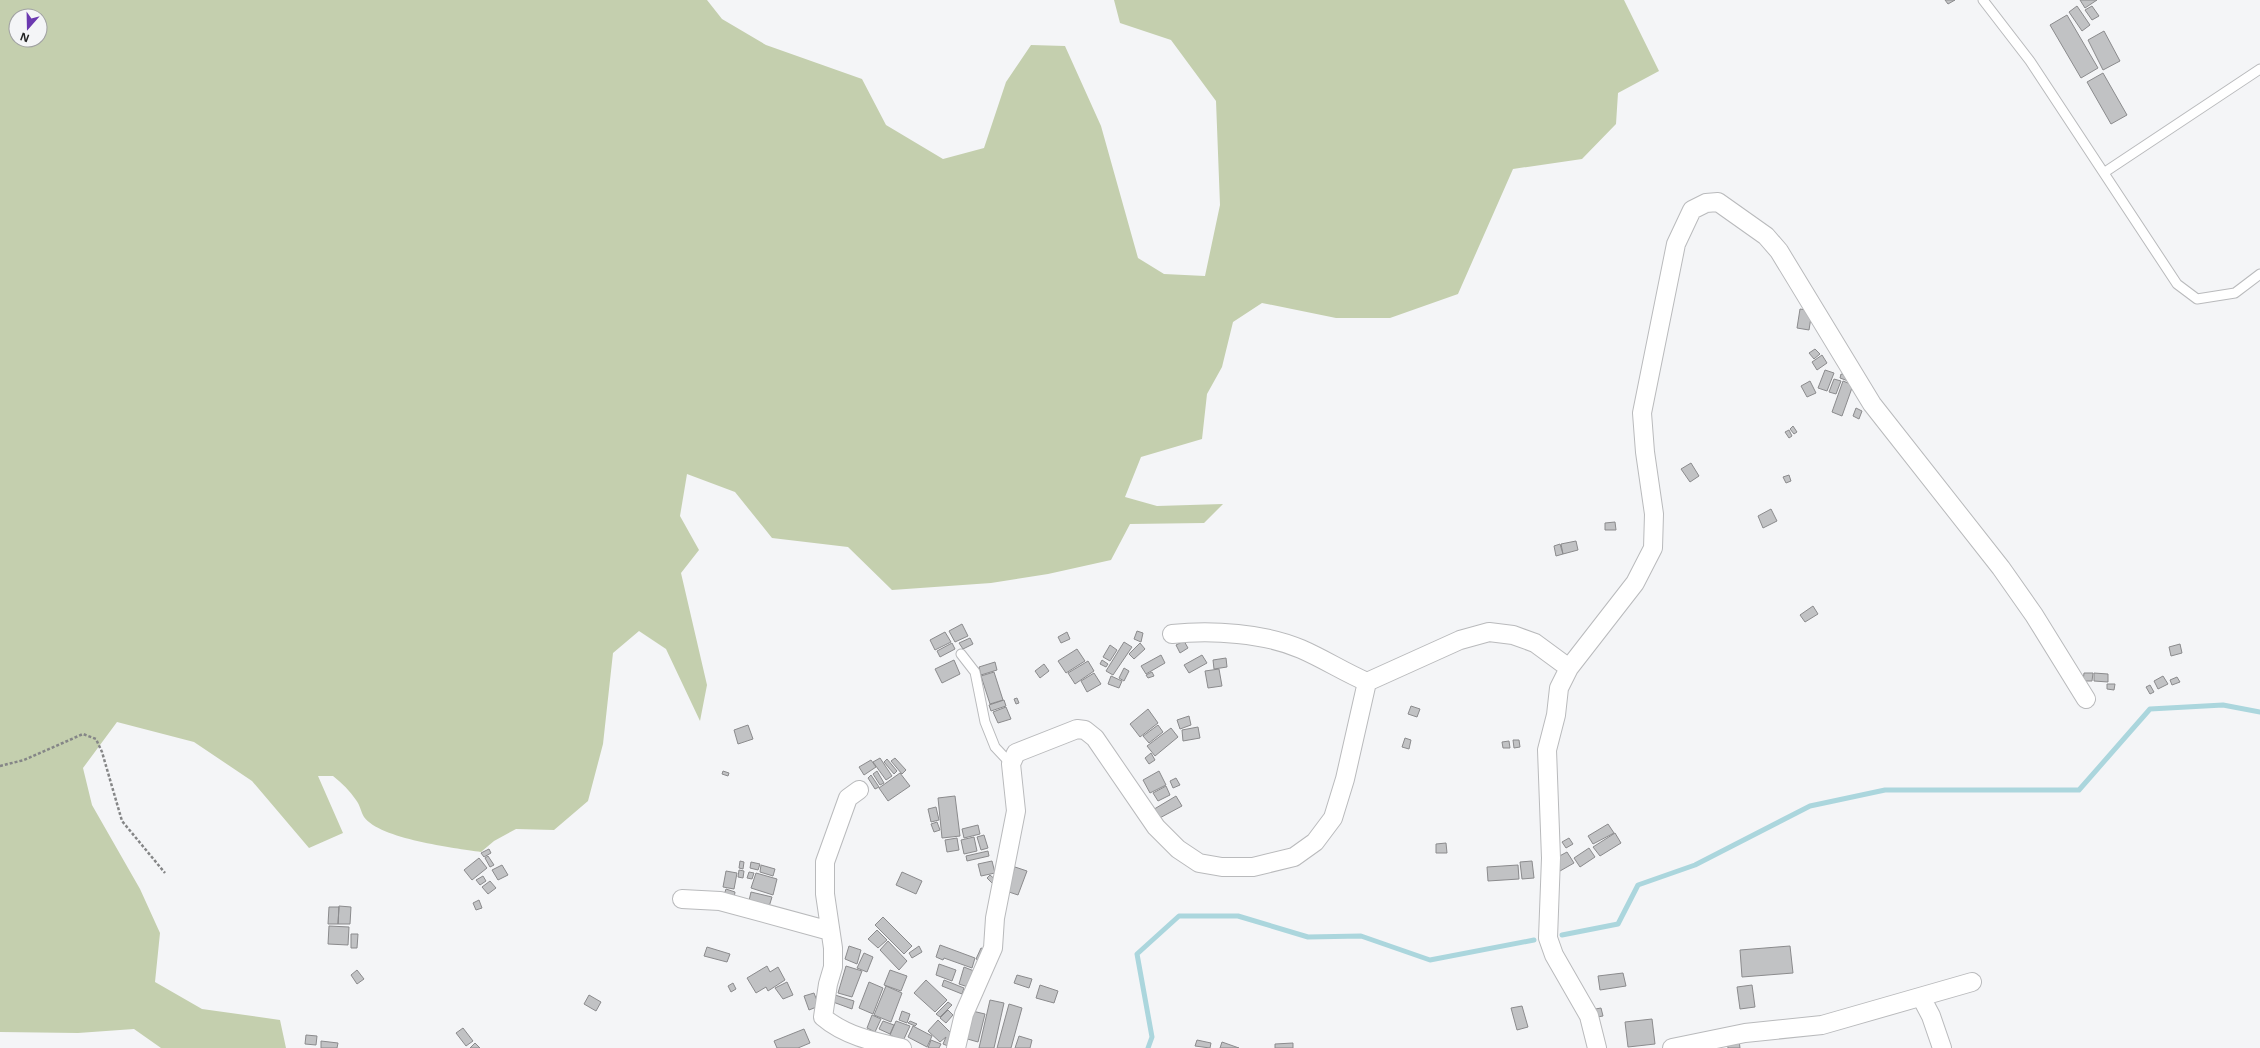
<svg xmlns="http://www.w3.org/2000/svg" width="2260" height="1048" font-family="'Open Sans',sans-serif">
	<rect width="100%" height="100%" fill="#f4f5f7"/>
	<path fill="#c4cfae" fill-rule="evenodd" d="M0 0H707L722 19 766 45 862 79 886 125 943 159 984 148 1006 82 1031 45 1065 46 1101 126 1138 258 1164 274 1205 276 1220 205 1216 101 1171 40 1120 23 1114 0H1624L1659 71 1618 93 1616 124 1582 159 1513 169 1458 294 1390 318H1336L1262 303 1233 322 1222 367 1207 394 1202 439 1141 457 1125 497 1157 506 1223 504 1204 523 1130 524 1111 560 1048 574 991 583 892 590 848 547 772 538 735 492 687 474 680 516 699 550 681 573 707 685 700 721 666 649 639 631 613 653 603 744 588 801 554 830 516 829 494 841 481 852C454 848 380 839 364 817 361 812 360 805 356 800 350 791 342 783 333 776H318L343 833 309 848 252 781 194 742 117 722 83 768 92 805 140 889 160 933 155 982 202 1009 280 1020 286 1048H161L134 1029 78 1033 0 1032ZM16 16H40V40H16Z"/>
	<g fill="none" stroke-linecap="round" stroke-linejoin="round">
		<path stroke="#abd6dd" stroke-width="5" d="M1562 935 1618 924 1638 885 1695 865 1810 806 1885 790H2079L2150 709 2223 705 2260 712
			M1148 1048 1152 1037 1137 954 1179 916H1238L1308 937 1361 936 1430 960 1534 940"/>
	</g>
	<path fill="#c1c2c4" stroke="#8b8b8d" d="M1945 0H1955L1948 4Z
		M2080 0H2097L2085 8Z
		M2077 6 2090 25 2082 31 2069 12Z
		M2092 6 2099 16 2092 20 2085 10Z
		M2067 15 2098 68 2081 78 2050 25Z
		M2104 31 2120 61 2103 70 2088 40Z
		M2103 73 2127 115 2111 124 2087 82Z
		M1800 309 1812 311 1809 330 1797 328Z
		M1815 349 1820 354 1814 359 1809 353Z
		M1822 355 1827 363 1817 370 1812 362Z
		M1825 370 1834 373 1827 391 1818 388Z
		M1841 374 1853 378 1851 382 1840 378Z
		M1834 379 1841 381 1836 394 1829 392Z
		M1810 381 1816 393 1807 397 1801 386Z
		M1843 381 1853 385 1842 416 1832 412Z
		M1856 408 1862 411 1859 419 1853 416Z
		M1793 426 1797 432 1794 434 1790 429Z
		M1789 430 1792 436 1789 438 1785 432Z
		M1691 463 1699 476 1690 482 1681 469Z
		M1789 475 1791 481 1786 483 1783 477Z
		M1771 509 1777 521 1763 528 1758 516Z
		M1615 522 1616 530H1605V523Z
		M1576 541 1578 550 1563 554 1561 544Z
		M1560 544 1563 554 1556 556 1554 546Z
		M1813 606 1818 614 1805 622 1800 615Z
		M962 624 968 636 955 642 949 631Z
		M1137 631 1143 633 1141 642 1134 639Z
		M945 632 951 642 935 650 930 640Z
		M1067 632 1070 639 1061 643 1058 637Z
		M970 638 973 644 963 649 959 643Z
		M1184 641 1188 648 1180 653 1176 645Z
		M1124 642 1132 647 1113 675 1106 671Z
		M952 643 955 649 940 657 937 651Z
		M1140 643 1145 649 1134 659 1129 654Z
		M2180 644 2182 653 2171 656 2169 647Z
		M1110 645 1117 650 1110 661 1103 657Z
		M1077 649 1085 661 1066 673 1058 661Z
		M1161 655 1165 663 1146 674 1141 666Z
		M1202 655 1207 663 1189 673 1184 665Z
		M1226 658 1227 667 1214 669 1213 660Z
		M954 660 960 674 942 683 935 669Z
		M1102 660 1108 664 1106 667 1100 664Z
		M1088 661 1094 671 1075 684 1068 673Z
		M995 662 997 670 981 675 979 667Z
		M1044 664 1049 671 1040 678 1035 671Z
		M1124 668 1129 671 1124 681 1119 678Z
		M1219 669 1222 686 1208 688 1205 671Z
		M994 672 1003 700 990 704 981 676Z
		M1152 672 1154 676 1148 678 1146 675Z
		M1094 673 1101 684 1087 692 1081 681Z
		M2084 673H2093L2092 681H2083Z
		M2094 673 2108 674V682L2094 681Z
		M1111 676 1122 681 1119 688 1108 684Z
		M2163 676 2168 684 2158 689 2154 681Z
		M2177 677 2180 682 2172 685 2170 680Z
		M2107 684H2115L2114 690 2107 689Z
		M2150 685 2154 692 2150 694 2146 687Z
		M1017 698 1019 703 1016 704 1014 699Z
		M1004 700 1006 706 991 711 989 705Z
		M1411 706 1420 709 1417 717 1408 714Z
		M1006 707 1011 719 998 723 993 712Z
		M1148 709 1158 723 1140 737 1130 724Z
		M1189 716 1191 725 1180 729 1177 720Z
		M748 725 753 739 738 744 734 730Z
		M1158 725 1163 732 1149 743 1143 736Z
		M1198 727 1200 738 1183 741 1182 730Z
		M1171 728 1178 737 1155 756 1147 746Z
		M1405 738 1411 740 1409 749 1402 747Z
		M1513 740H1519L1520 747 1514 748Z
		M1509 741 1510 748H1503L1502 742Z
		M1151 753 1155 760 1149 764 1145 758Z
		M880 758 892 776 886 780 873 762Z
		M895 758 906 770 902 774 891 761Z
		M887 759 897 771 894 774 884 762Z
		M871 760 876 767 864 775 859 767Z
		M723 771 729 773 728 776 722 774Z
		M877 771 884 783 880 785 873 774Z
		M1159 771 1166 785 1150 793 1143 780Z
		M900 773 910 786 888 801 879 788Z
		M871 775 879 787 875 789 868 778Z
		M1176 778 1180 785 1173 788 1170 781Z
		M1166 786 1170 795 1158 801 1153 793Z
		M955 796 960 836 942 838 938 798Z
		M1176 796 1182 806 1156 820 1151 811Z
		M936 807 939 820 931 822 928 809Z
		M937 822 940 830 934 832 931 824Z
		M1608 824 1614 833 1593 844 1588 836Z
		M978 825 980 834 964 838 962 829Z
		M1615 833 1621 843 1600 856 1593 847Z
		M984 835 988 848 981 850 977 837Z
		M974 837 977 851 964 854 961 840Z
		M957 838 959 850 947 852 945 840Z
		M1569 838 1573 844 1566 848 1562 842Z
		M1446 843 1447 853H1436V844Z
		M1589 848 1595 857 1580 867 1574 858Z
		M489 849 491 853 484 857 481 853Z
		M988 851 989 856 967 861 966 856Z
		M1567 852 1574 863 1560 871 1554 859Z
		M488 856 494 865 490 867 485 858Z
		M479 858 487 868 472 880 464 870Z
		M740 861 744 862 743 869 739 868Z
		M992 861 995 873 981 876 978 864Z
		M1532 861 1534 878 1522 879 1520 862Z
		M751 862 760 864 758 870 750 868Z
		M502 865 508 875 498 880 492 870Z
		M761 865 775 869 773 876 760 872Z
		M1518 865 1519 879 1488 881 1487 867Z
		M1015 867 1027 871 1018 895 1006 891Z
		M739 870 744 871 743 878 738 877Z
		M726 871 737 873 734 889 723 887Z
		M749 872 754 873 752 879 747 878Z
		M902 872 922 881 916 894 896 885Z
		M756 873 777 879 773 895 751 888Z
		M990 875 997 881 994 885 987 878Z
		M483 876 486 881 480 885 476 880Z
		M490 881 496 888 488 894 482 887Z
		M726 889 735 892 734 898 724 895Z
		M751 892 772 897 768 910 748 905Z
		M479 900 482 908 476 910 473 903Z
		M339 906 351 907 350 924H338Z
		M329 907H339L338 924H328Z
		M883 917 912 946 904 954 875 925Z
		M329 926 349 927 348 945 328 944Z
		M877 930 887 940 878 948 868 939Z
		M351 934H358L357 948H351Z
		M888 941 907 961 899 970 880 950Z
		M940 945 975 958 972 968 944 958 943 960 936 957Z
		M849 946 861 950 857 964 845 959Z
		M919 946 922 952 912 958 909 953Z
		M1790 946 1793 973 1742 977 1740 950Z
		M707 947 730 954 727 962 704 956Z
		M981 948 987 950 983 962 976 959Z
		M864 953 873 957 867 972 857 968Z
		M939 964 956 970 952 981 936 975Z
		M767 966 770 972 778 967 785 980 768 991 766 987 756 993 747 978Z
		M846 966 862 971 852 997 838 993Z
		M964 967 974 971 968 987 959 984Z
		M357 970 364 979 357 984 351 975Z
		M890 970 907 976 901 991 884 985Z
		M1623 973 1626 986 1600 990 1598 976Z
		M1017 975 1032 979 1029 988 1014 983Z
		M926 980 947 1000 935 1012 914 993Z
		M944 980 964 988 962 994 942 986Z
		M787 982 793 995 783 999 775 988Z
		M869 982 883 988 873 1014 859 1008Z
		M733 983 736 989 731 992 728 986Z
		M1040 985 1058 991 1054 1003 1036 998Z
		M1752 985 1755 1007 1740 1009 1737 987Z
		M886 986 902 993 891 1022 874 1015Z
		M814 993 819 1006 809 1010 804 996Z
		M589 995 601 1002 596 1011 584 1004Z
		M835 995 854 1001 852 1009 833 1002Z
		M990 1000 1004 1003 994 1048H979Z
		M948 1002 952 1005 940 1017 936 1014Z
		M1009 1004 1022 1008 1011 1048H997Z
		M1522 1006 1528 1027 1517 1030 1511 1008Z
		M1601 1008 1603 1016 1591 1018 1590 1010Z
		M948 1010 953 1015 946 1023 940 1018Z
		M968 1010 985 1014 978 1042 964 1038Z
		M902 1011 910 1014 907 1023 899 1020Z
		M872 1015 881 1019 875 1032 867 1028Z
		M1652 1019 1655 1044 1628 1047 1625 1022Z
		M938 1020 956 1038 954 1048H947L948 1046 943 1044 946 1037 940 1042 928 1031Z
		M883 1021 894 1025 890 1034 879 1029Z
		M896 1021 910 1026 903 1041 890 1035Z
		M910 1021 917 1024 915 1026 908 1023Z
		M913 1026 932 1036 927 1047 908 1037Z
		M463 1028 473 1041 466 1046 456 1033Z
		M804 1029 810 1043 798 1048H777L774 1041Z
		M306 1035 317 1036 316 1045 305 1044Z
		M1019 1036 1032 1040 1030 1048H1015Z
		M931 1040 941 1044 939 1048H928Z
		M1197 1040 1211 1043 1210 1048 1195 1046Z
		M1739 1040 1740 1048H1728L1727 1041Z
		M321 1041 338 1043 337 1048H321Z
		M1222 1042 1239 1048H1220Z
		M475 1043 480 1048H470Z
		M1293 1043V1048H1275V1044Z"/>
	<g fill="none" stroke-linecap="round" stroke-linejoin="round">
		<defs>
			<path id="lane" d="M1983 0 2030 61 2177 284 2197 299 2235 293 2260 274
				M2105 172 2260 69
				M961 654 975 672 985 722 995 747 1011 764"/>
			<path id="street" d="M1172 634C1212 630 1264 633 1301 649 1324 659 1344 672 1367 682L1460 640 1489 632 1513 635 1535 643 1569 668
				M859 790 848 798 825 862V894L833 948V967L828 984 823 1017C845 1036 875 1042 902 1048
				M682 899 720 901 830 931
				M1921 997 1931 1016 1942 1048
				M956 1048 964 1014 993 948 995 918 1016 811 1011 764 1016 753 1077 729 1085 730 1095 738 1156 827 1178 849 1199 863 1222 867H1253L1294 857 1315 842 1333 818 1345 779 1367 682
				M1597 1048 1589 1016 1554 955 1548 938 1551 858 1547 750 1556 715 1559 688 1569 668 1635 583 1653 548 1654 514 1645 452 1642 413 1676 244 1692 210 1706 203 1718 202 1766 236 1779 251 1872 404 2001 568 2034 615 2086 699
				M1672 1048 1745 1033 1822 1025 1972 982"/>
		</defs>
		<use href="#lane" stroke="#b9babc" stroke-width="11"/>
		<use href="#street" stroke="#b9babc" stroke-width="20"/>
		<path stroke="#858687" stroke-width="2.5" stroke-dasharray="3 2" stroke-linecap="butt" d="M0 766 24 760 83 734 96 739 102 752 122 821 165 873"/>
		<use href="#lane" stroke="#fff" stroke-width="9"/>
		<use href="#street" stroke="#fff" stroke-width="18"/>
	</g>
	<g transform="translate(28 28) rotate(200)"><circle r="19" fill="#f4f5f7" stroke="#a0a1a2"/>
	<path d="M0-3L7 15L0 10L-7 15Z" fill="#6b39b0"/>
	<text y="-6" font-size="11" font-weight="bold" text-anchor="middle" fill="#222323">N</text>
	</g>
</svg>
